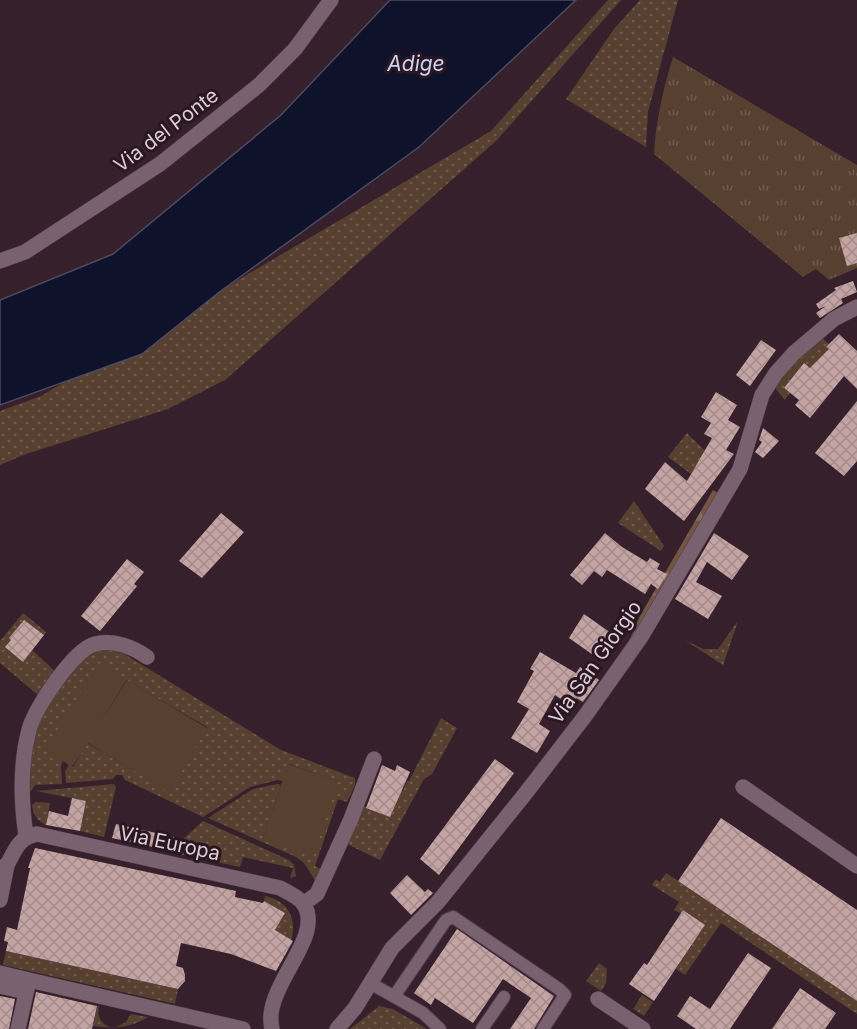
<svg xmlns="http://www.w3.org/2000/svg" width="857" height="1029" font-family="Inter,sans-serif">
	<defs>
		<pattern id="grass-dots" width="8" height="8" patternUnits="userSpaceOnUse" patternTransform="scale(1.5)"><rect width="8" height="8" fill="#584030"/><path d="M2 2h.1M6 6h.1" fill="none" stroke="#6f5a4d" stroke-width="1.8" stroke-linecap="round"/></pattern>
		<pattern id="forest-firs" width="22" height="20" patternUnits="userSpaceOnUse" patternTransform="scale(1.5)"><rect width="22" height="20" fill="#735541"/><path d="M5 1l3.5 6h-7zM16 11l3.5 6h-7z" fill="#866c5c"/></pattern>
		<pattern id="park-tufts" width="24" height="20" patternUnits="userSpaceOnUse" patternTransform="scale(1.5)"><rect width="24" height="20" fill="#584030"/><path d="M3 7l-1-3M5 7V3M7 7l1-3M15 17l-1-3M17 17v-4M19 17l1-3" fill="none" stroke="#6f5a4d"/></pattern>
		<pattern id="building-cross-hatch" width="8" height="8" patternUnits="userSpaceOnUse" patternTransform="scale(1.5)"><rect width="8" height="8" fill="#c4a4a3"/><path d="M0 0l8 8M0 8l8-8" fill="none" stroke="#a48a8a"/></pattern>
	</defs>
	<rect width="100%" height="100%" fill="#35202c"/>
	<path fill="url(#grass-dots)" d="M608 0H621L496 141 225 380 168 409 26 454 0 465V411L41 396 491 131Z
		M640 0H678L648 112 646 147 566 99 614 29Z
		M820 336 829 344 826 347 829 349 833 386 804 363 784 388 790 393 785 400 775 388 776 380Z
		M687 433 705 451 691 474 668 457Z
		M634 501 664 546 661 551 618 523Z
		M23 613 46 632 44 635 10 639 32 650 57 673 39 696 0 663V641Z
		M738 621 723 665 685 640 703 649H718Z
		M108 647 121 652 281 750 355 778V785L347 802 338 799 315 866 322 870 318 880H315L304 863 296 857 208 818 253 789 277 784 281 785 263 840 337 781 289 764 283 781 278 780 250 787 203 817 125 780 122 775H116L113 779 66 783 65 771 69 765 73 767 87 743 169 791 207 727 99 664 61 766 62 784 35 785 26 798 29 752 39 715 85 656Z
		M441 718 457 728 432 774 424 779 380 860 347 844 361 805 390 817 401 790 403 791 407 781H409Z
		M114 784 116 787 104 837 80 831 86 801 36 791Z
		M36 802 50 803 46 825C37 821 33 814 32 805Z
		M203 821 289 860 294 865 296 876 290 878 293 868 243 857 240 867 179 854 182 840Z
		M666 873 857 1001V1014L721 923 685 975 676 969 705 925 674 910 679 902 652 885 656 879 660 882Z
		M265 896C287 900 298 919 291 940L275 930 285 913 264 901Z
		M6 951 178 989 175 1004 3 965Z
		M599 963 607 969 606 983 601 991 586 981Z
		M642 995 653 1002 644 1016 633 1009Z
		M97 1006H99C96 1018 103 1026 114 1028L126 1022 131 1014 148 1017C131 1028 112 1029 93 1026Z
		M379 1006 393 1009 427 1029H350Z"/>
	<path fill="url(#forest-firs)" d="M713 490 720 494 627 646 640 616Z"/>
	<path fill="url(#park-tufts)" d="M673 57 857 165V268L829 280 816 269 803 277 654 154C656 120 663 89 673 57Z"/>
	<path fill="#584030" d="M99 663 127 679 97 728 127 680 207 728 169 792 88 743 72 767 45 750Z
		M288 764 338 781 313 856 263 840Z"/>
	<path fill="#0f122b" stroke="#4c4a5e" stroke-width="1.5" d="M390 0H576L419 147 218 293 142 354 0 405V300L113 254 281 115Z"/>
	<path fill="url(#building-cross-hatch)" d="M857 233V263L847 266 839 238Z
		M853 281 857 292 841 299 843 303 820 318 816 313 826 306 819 309 816 304 836 290 834 288Z
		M839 334 857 351V389L844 376 810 418 795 405 799 400 784 388 804 363 810 368 829 349 826 347Z
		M761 340 776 350 750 386 736 375Z
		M716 392 737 405 728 420 740 427 726 450 734 454 684 521 645 489 665 462 687 481 712 438 704 434 711 423 701 417Z
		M857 401V461L844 476 815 453Z
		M763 428 779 441 763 458 755 452 762 442 759 440Z
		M221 513 244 532 202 578 179 561Z
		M605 533 622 547 647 562 650 558 660 564 657 569 667 574 658 589 651 584 645 594 607 570 602 577 594 571 582 585 570 575Z
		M714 533 749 556 732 580 707 562 696 582 722 596 708 619 675 599Z
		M127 559 144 572 134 584 137 586 100 631 81 616Z
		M584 614 611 633 596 657 569 638Z
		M24 620 44 635 23 662 5 647 11 640 9 638Z
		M540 652 576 673 580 667 599 680 583 702 576 698 571 706 555 695 539 724 550 731 537 753 511 738 529 709 517 702 534 671 530 669Z
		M495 759 514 773 439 875 420 859Z
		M382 765 395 771 397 765 410 772 390 817 366 808Z
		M72 798 86 801 80 831 46 825 49 811 68 816Z
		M721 818 857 910V1001L678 881Z
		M116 824 174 837 171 851 112 838Z
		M35 848 236 891 235 897 263 903 264 901 285 913 275 930 293 941 276 971 231 954 181 943 176 966 183 968 185 975V981L178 989 6 951 8 942 4 941 7 927 17 930 30 868H28Z
		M407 875 425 892 428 889 433 893 411 915 390 893Z
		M683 910 705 925 654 1001 629 984 644 963 647 965Z
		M457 929 554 996 534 1029H510L531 998 503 979 473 1023 435 998 431 1005 414 993Z
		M748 953 771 968 730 1029H696L677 1016 690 996 710 1009Z
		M800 988 836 1013 825 1029H772Z
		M36 992 97 1006 92 1029H28Z
		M0 996 15 999 9 1029H0Z"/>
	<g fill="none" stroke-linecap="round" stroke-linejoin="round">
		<defs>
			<path id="pedestrian" d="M370 983 423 1013 440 1029
				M395 995 446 920 453 917 559 989 565 995 543 1029
				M482 1029 504 997"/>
			<path id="minor" d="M0 261 25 252 160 164 259 85 295 49 331 0
				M743 787 857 866
				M26 836C21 802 20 764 29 730 34 709 74 649 95 644 113 639 133 647 147 657
				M0 868 7 865C15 850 19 837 37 834L280 888C287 892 297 896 303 903 327 937 261 987 272 1029
				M0 900 7 865
				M303 904 317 894 351 819 374 759
				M0 973 29 980
				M0 986 26 992
				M598 999 643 1029
				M18 1029 29 980 243 1029
				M337 1029 355 1008 392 948 438 902 525 794 585 716 641 637 740 469 762 395 776 373 794 353 834 319 857 307"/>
		</defs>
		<use href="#pedestrian" stroke="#4e3c46" stroke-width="14"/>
		<use href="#minor" stroke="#4e3c46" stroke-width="16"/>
		<use href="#pedestrian" stroke="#7a616f" stroke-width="12"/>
		<use href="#minor" stroke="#7a616f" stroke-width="15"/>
	</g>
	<g text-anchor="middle" stroke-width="6" stroke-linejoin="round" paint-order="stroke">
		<g font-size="20" fill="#dbcdd4" stroke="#2b1722">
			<text transform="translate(166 130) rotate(-37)" y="7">Via del Ponte</text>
			<text transform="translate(595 662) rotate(-55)" y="7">Via San Giorgio</text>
			<text transform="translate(170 843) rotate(12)" y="7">Via Europa</text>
		</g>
		<g font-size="21" font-style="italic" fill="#cbd3f5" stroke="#2b1722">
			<text x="416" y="71">Adige</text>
		</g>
	</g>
</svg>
